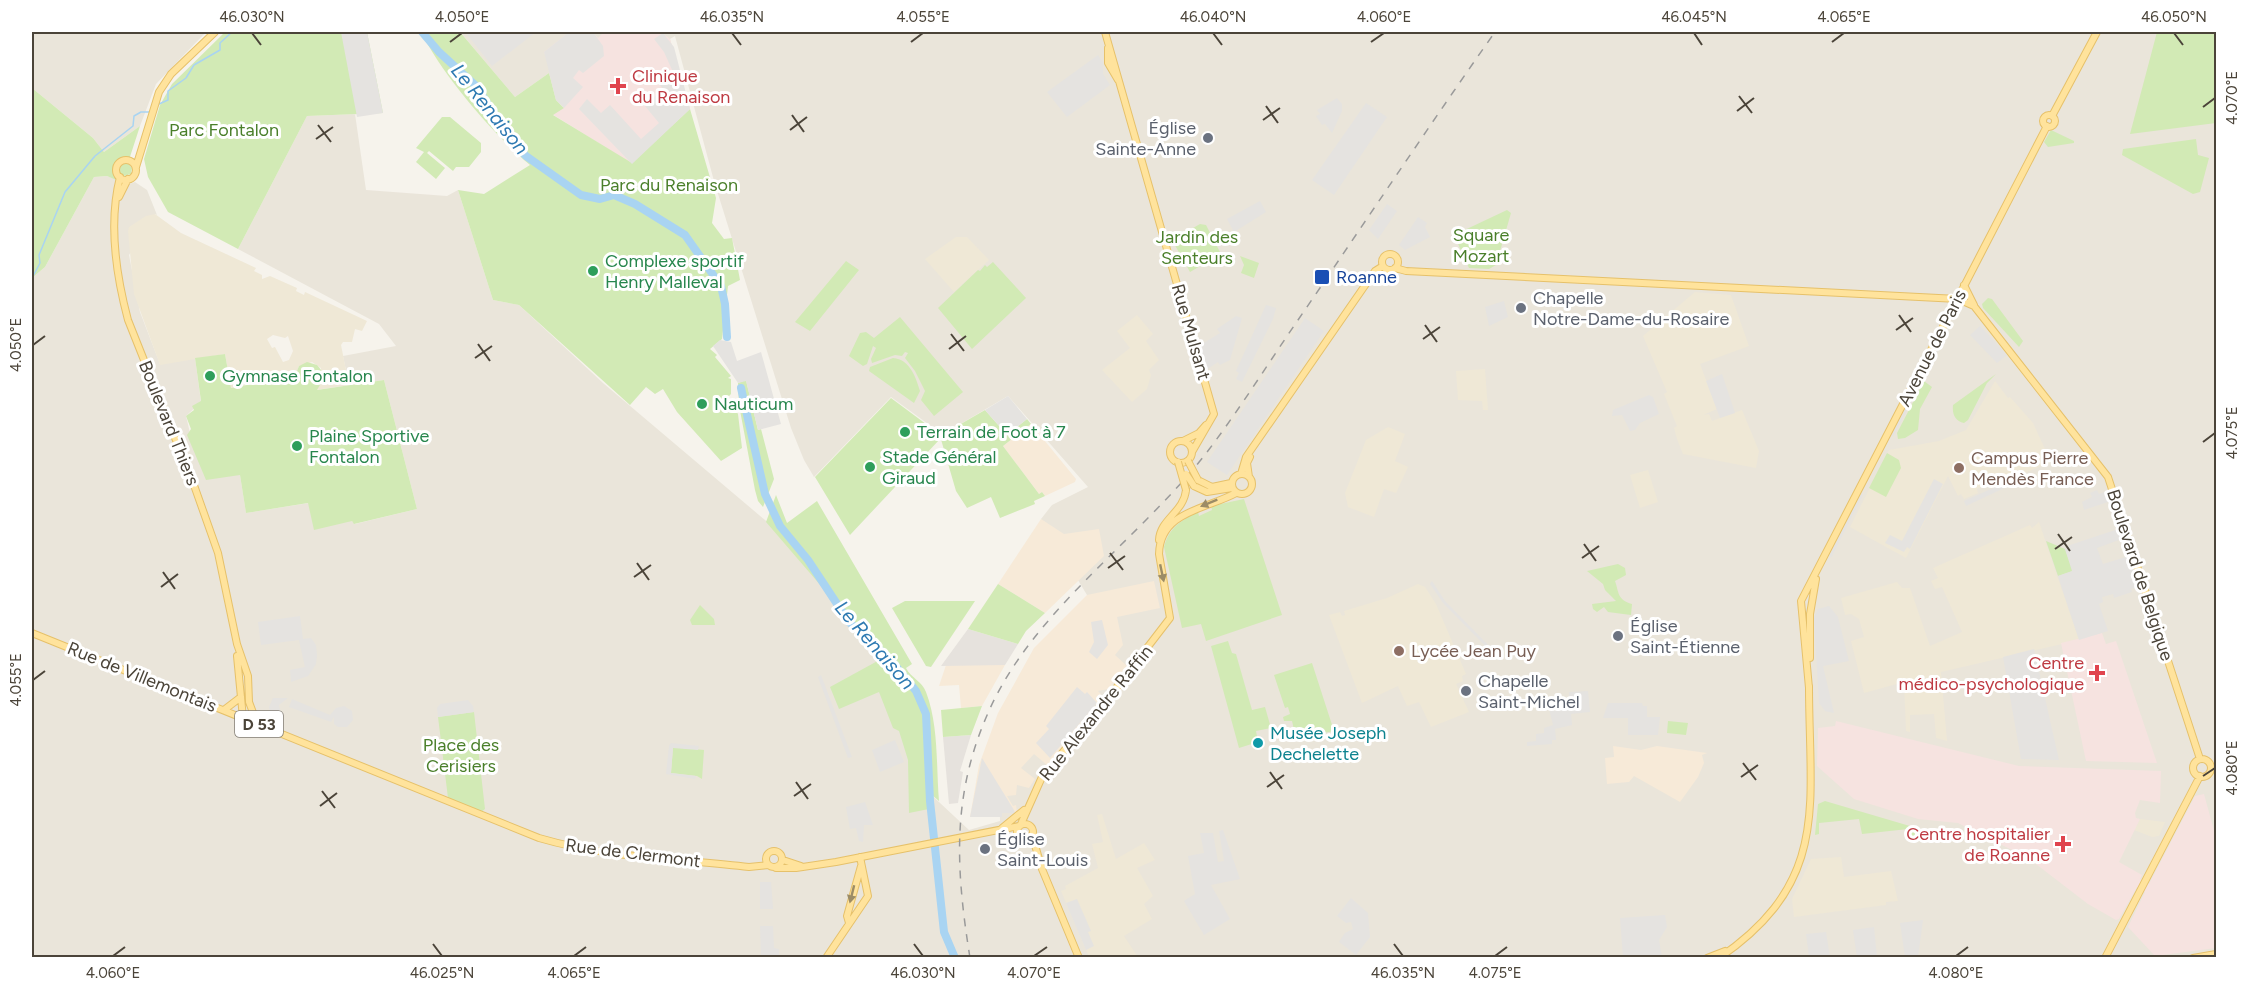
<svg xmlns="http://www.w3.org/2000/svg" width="2248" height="989" font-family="Figtree,sans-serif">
	<rect width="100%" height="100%" fill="#f6f3ec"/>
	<path fill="#eae5da" d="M32 32H206L156 84 140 126 104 152 93 138 32 88Z
		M460 32H2216V957L32 958V278L45 267 94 177 107 176 129 184 135 182 147 190 157 215 155 214 129 255 140 312 160 364 195 358 201 402 186 416 190 433 240 475 246 513 309 503 352 521 355 524 417 509 384 380 349 385 343 356 396 346 379 324 238 249 307 116 383 113 355 114 366 190 447 196 458 190 493 300 519 305 603 383 772 526 912 693 925 789 969 830 1000 821 999 760 1123 596 1087 595 1041 519 1052 505 1088 487 1008 396 940 436 935 429 891 397 814 477 804 460 791 428 714 181 675 36 670 39 690 109 632 164 556 100 549 73 515 97Z"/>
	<path fill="#f7ead8" d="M1031 424 1076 479 1075 482 1045 496 1042 492 1039 494 1003 446Z
		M1041 519 1064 534 1099 529 1104 556 1045 613 998 584Z
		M1154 581 1160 608 1117 617 1123 645 1115 655 1127 666 1109 689 1098 691 1101 694 1097 703 1047 765 1034 754 1021 768 1035 779 1029 788 1017 785 1016 795 1007 796 1013 806 1016 805 1017 813H1002V817H970L979 765 998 713 1034 648 1087 595Z
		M946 665H1005L982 706 961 708 959 685 939 686Z
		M1613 746 1641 750 1657 746 1707 753 1702 755 1704 763 1698 777 1680 802 1634 776 1629 782 1607 784 1605 758 1614 757Z"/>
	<path fill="#e6e2dd" d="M968 629 1018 644 1005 665 941 666Z
		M971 735 960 771 963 772 958 803 949 804 943 737Z"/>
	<path fill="#efe8d6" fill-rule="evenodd" d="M155 214 181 233 256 268 254 271 262 275V279L270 276 297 288 296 291 304 295 305 292 367 321 362 331 355 329 352 342H343L341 345 349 385 316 390 321 368 312 362 299 366 295 376 231 388 225 354 160 365 134 294 128 231 129 227 146 216ZM273 335 285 338 288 336 293 351 289 360 283 362 275 347 272 348 267 339Z
		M956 237H967L989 260 954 292 925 259Z
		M1695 292 1731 295 1749 346 1700 364 1717 409 1703 415 1709 414 1712 421 1742 410 1759 451 1756 468 1683 454 1677 439 1674 428 1677 426 1664 394 1667 392 1643 336Z
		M1137 315 1153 334 1146 341 1159 360 1149 370 1151 375 1147 389 1132 402 1102 370 1130 348 1117 331Z
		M1485 369 1488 410H1483L1482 401 1458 400 1456 371Z
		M1995 381 2008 398 2010 397 2033 423 2051 462 2025 473 2020 479 2006 478 1989 483 1977 489 1978 493 1964 499 1961 494 1958 496 1948 476 1906 558 1850 527 1889 450 1939 441 1966 430Z
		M1388 427 1405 434 1395 461 1408 467 1396 493 1384 489 1374 517 1348 507 1345 493 1366 440Z
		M1648 470 1658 502 1640 508 1630 475Z
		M2039 522 2079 640 1941 672 1947 741 1936 738 1934 714 1910 715V732L1906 731 1904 682 1864 693 1851 641 1864 637 1859 619 1851 614 1845 615 1841 598 1897 582 1902 588H1910L1930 646 1962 632 1942 587 1935 589 1931 581 1938 578 1933 568 2030 525 2032 528Z
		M1418 584 1425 587 1436 604 1466 674 1462 676 1463 681 1456 684 1469 712 1431 727 1419 702 1407 706 1398 686 1362 703 1329 615 1340 612 1342 616 1345 615 1344 611 1387 598Z
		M1102 814 1116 859 1144 843 1155 860 1137 868 1153 896 1144 904 1152 919 1124 936 1138 957H1089L1061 891 1066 889 1065 886 1098 868 1092 844 1103 842 1097 815Z
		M2140 819 2165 822 2159 836 2152 837 2134 830Z
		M1841 857 1844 877 1891 871 1898 901 1886 902V905L1794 917 1792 899 1811 859Z"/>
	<path fill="#f6e3e0" d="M569 32H593L598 38 604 32H661L670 39 690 109 632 164 552 114 563 107 544 52Z
		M2102 633 2106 644 2116 641 2157 763 2086 761 2061 643Z
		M1836 721 2019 766 2161 771 2160 803 2140 800 2135 813 2136 818 2140 819 2119 862 2142 875 2140 879 2149 884 2195 796 2204 794 2216 838V948L2155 956 2128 927 2145 892 2137 887 2119 919 2116 920 2088 904 2028 858 1958 823 1918 819 1854 799 1817 766 1818 728 1835 726Z"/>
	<path fill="#d2eab5" d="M225 32H367L383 113 307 116 238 249 168 212 148 177 144 159 160 105 172 84Z
		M421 32H460L515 97 549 73 556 100 564 108 553 115 632 163 690 109 716 198 712 223 724 239 732 238 740 280 728 286 722 339 710 349 717 355 715 357 731 376 728 378 731 379V394L728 397 738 414 742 448 721 461 677 412 663 389 655 394 646 387 630 405 519 305 493 300 458 190 484 194 530 165C492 133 443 76 421 32Z
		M2157 32H2216V123L2130 134Z
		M32 88 93 138 104 152 140 126 128 163 132 168 131 174 124 176 121 182 107 176 94 177 45 267 32 278Z
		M442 117H450L481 143V152L469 167H456L453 171 429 151 427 153 445 168 436 179 416 162 424 152 416 148Z
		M2051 130 2074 141V143L2048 147 2044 142Z
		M2196 139 2198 155 2209 158 2200 192 2193 194 2122 155 2123 149Z
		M1507 210 1511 213 1496 265 1489 269 1469 268 1454 235Z
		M1200 224 1206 225 1221 254 1190 272 1172 240Z
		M1240 256 1259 263 1254 278 1241 273 1244 265Z
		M846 261 859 270 810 331 795 322Z
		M993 262 1026 298 972 349 938 308 978 270 980 271 985 265 987 267Z
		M1988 298 1992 299 2023 341 2019 347 1983 308 1982 304Z
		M900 317 963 392 934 416 921 400 925 391 915 371 905 358 908 353 905 352 902 356 895 355 872 363 871 359 876 348 873 346 867 364 863 366 849 356 860 333 866 332 874 338Z
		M225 354 231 388 295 376 299 366 307 362 317 365C326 374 323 381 317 390L384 380 417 509 354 524 352 521 314 530 308 503 246 513 240 475 206 480 187 435 191 429 186 416 194 410 192 406 201 401 195 358Z
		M893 358C910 359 916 378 920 391L914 403 869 371 870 367Z
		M1996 374 1987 383 1968 420 1964 423C1955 421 1952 414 1953 405Z
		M746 380 758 430 761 429 774 479 763 507 758 501 755 490 739 405 738 383Z
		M1924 381 1932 387 1920 409 1918 430 1905 438 1898 439 1897 433Z
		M891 398 934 430 940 439 850 535 815 477Z
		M985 410 1007 435 1027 419 1031 424 1003 446 1039 494 1042 492 1045 496 1034 501 1035 504 1000 518 991 497 967 508 956 491 940 436Z
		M1887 453 1899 460 1901 468 1886 497 1869 488Z
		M776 495 787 523 817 501 912 664 906 668C911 678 922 681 926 692 939 726 936 766 939 801L926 790 929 809 909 813 908 760 899 731 893 728 879 692 839 709 830 687 883 658 766 522Z
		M1244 499 1282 615 1206 641 1201 624 1182 628 1164 547C1169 528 1180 521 1198 512L1199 516 1212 510 1211 506Z
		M2046 541 2065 549 2073 571 2058 576Z
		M1618 564 1625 568 1626 575 1615 581C1619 592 1617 600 1632 604L1631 615 1608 612 1604 607 1597 612 1593 609 1592 604 1616 601 1605 590 1603 584 1587 571Z
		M998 584 1045 613 1026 631 1018 644 968 629Z
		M905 601H975L931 667 926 666 892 608Z
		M700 605 714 619 715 625H692L690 620Z
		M1228 641 1232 653 1236 654 1252 710 1265 707 1271 728 1256 731 1258 742 1239 748 1211 646Z
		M1312 663 1334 731 1308 736 1306 731 1295 734 1292 721H1284L1283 717 1290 714 1288 707 1285 708 1274 675Z
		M982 706 971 735 943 737 941 710Z
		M474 712 485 809 481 812 448 798 438 717Z
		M1668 721 1688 723 1686 735 1667 733Z
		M673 747 704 750 702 779 697 776 671 773Z
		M1825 801 1920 829 1927 835 1909 837 1908 829 1862 834 1859 819 1819 823V834L1815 835 1818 804Z"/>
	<path fill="#e5e3e0" d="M341 32H367L383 113 357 117Z
		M465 32H536L492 66Z
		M569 32H593L603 46 604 56 583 73 579 70 573 78 583 87 564 108 556 100 544 52Z
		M663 33 674 47 690 109 632 164 579 109 587 99 601 113 610 105 641 139 659 123 645 106 663 89 660 85 673 72 664 52 654 39Z
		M1098 55 1103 63V74L1110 85 1067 117 1047 92Z
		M1337 98 1342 104V111L1332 133 1325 124 1322 125 1316 116 1320 114 1317 110Z
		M1366 103 1387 117 1334 195 1312 180Z
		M1260 201 1266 212 1234 232 1227 219Z
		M1387 204 1397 211 1378 239 1369 230Z
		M1418 217 1427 223 1425 227 1430 237 1405 250 1399 245Z
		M1504 301 1508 317 1489 326 1485 307Z
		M1266 305 1276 308 1273 319 1242 382 1236 379 1239 373 1236 371Z
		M1236 316 1242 318 1230 360 1220 365 1218 362 1206 370 1199 346 1220 333 1217 329Z
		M1305 318 1324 331 1227 475 1207 462Z
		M1980 326 2007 355 1997 363 1970 335Z
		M720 340 731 342 737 361 761 352 781 424 758 430 746 381 738 383 713 346Z
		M1938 342 1941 345 1893 437 1891 434Z
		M1722 374 1735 413 1720 418 1706 381Z
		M1649 395 1653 397 1659 414 1640 423 1635 430 1630 431 1622 415 1612 416 1613 410Z
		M1008 396 1027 419 1007 435 985 410Z
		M1934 479 1943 484 1910 549 1907 547 1904 552 1885 543 1890 535 1902 541Z
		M2013 479 2015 483 1966 506 1964 501Z
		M2097 490 2099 494 2107 491 2111 501 2084 510 2082 502 2092 497 2090 493Z
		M1860 492 1863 495 1831 558 1828 554Z
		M2121 528 2124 538 2097 548 2103 564 2129 556 2139 586 2131 589 2132 592 2114 598 2113 594 2102 597 2103 602 2099 604 2108 631 2079 640 2058 576 2072 571 2065 549 2070 545Z
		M1432 581 1445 601 1501 658 1500 661 1443 603 1430 584Z
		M1829 606 1838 617 1849 661 1823 666 1834 713 1825 711 1819 703 1814 618 1818 609Z
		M300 616 303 639 311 638 316 645 317 656 316 664 308 676 291 682 290 670 305 667 299 640 261 645 258 622Z
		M1102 620 1108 645 1097 659 1089 652 1094 642 1091 622Z
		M2034 649 2047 707 2059 760 2021 759 2003 657Z
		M821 675 852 757 848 758 818 677Z
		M1077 687 1085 694 1087 692 1097 703 1050 758 1036 743 1049 729 1046 726Z
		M1588 691 1590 712 1571 714 1572 725 1555 729 1556 740H1552V744L1527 746V742L1536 741V734L1544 733V728L1553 725 1549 709 1552 708 1554 711 1569 707V692Z
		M273 698H288L279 705 283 726H277L272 722 269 707Z
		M292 699 330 715 336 708 344 706 352 711 353 720 347 727H338L334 724V717L331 722 289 707Z
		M468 700 473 706 474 712 438 717 437 708 440 704Z
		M1608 703H1642L1643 706H1647V717H1660L1658 735H1628V718H1603Z
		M895 740 904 762 880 772 872 750Z
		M671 743 699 746 698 750 673 748 671 773 696 776 695 779 666 774 669 746Z
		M982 758 1014 810 1015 813H1002V817H970Z
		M865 802 873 825H864L863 842 859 841 856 828 850 829 846 807Z
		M1223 830 1240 879 1211 885 1230 919 1204 935 1184 901 1195 894 1188 856 1204 853 1200 833H1213L1218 862 1224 861 1219 831Z
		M760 882H771L773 909H760Z
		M1351 898 1368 913 1370 937 1356 955 1339 942 1345 933 1353 929 1351 922 1346 923 1337 916Z
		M1077 899 1091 931 1088 932 1094 946 1086 950 1066 903Z
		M1665 915 1667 927 1659 940 1662 957H1623L1620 918Z
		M1923 920 1918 957H1905L1900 923Z
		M760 926H773L774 948 779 949V957H761Z
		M1874 927 1877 957H1857L1853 930Z
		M1826 932 1830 957H1809L1806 934Z"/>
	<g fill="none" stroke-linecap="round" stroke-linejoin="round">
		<path stroke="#a9d4f2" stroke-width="1.5" d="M159 104 168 100V91L186 78 194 65 220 50V43L232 32
			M32 278 40 263 39 255 65 192 95 156 133 126 134 116 141 112H150"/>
		<path stroke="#a9d4f2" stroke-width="8" d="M422 32 439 52 476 86 511 140 526 156 581 195 600 199 614 195 635 204 685 235 721 286 725 304 727 337
			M741 388 765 494 780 526 808 560 849 622 890 659 916 691 926 714 930 801 944 932 955 958"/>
		<defs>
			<path id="major" d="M1105 32 1214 414 1192 452
				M1108 48V63L1118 80
				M2043 121a6 6 0 1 1 12 0a6 6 0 1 1-12 0Z
				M2052 116 2097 32
				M116 170a10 10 0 1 1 20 0a10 10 0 1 1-20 0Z
				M136 167 159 92 171 74 215 32
				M120 177C108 224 116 275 128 320L195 488 218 553 237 644 248 676 249 702 257 723
				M119 197 128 179
				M1382 262a8 8 0 1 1 16 0a8 8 0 1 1-16 0Z
				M1395 268 1406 271 1958 299 1974 306 2108 477 2200 759
				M1964 285 1974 305
				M1183 441 1199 433 1206 425
				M1170 452a11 11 0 1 1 22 0a11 11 0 1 1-22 0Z
				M1232 484a10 10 0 1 1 20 0a10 10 0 1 1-20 0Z
				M1241 474 1246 457 1375 271 1383 266
				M1249 477 1247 463 1250 457
				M1198 480 1212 487 1231 483
				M1194 486 1207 492 1232 488
				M1159 540C1160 519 1184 512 1186 490
				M32 633 539 838C607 858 679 859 749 867L768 865
				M237 656 243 718
				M1810 658V614L1816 579
				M1809 688 1801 601 2047 126
				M224 710 241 697
				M2193 768a9 9 0 1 1 18 0a9 9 0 1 1-18 0Z
				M1021 824 1042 777 1110 696 1170 618 1159 554C1160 511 1207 509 1236 493
				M1017 832a8 8 0 1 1 16 0a8 8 0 1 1-16 0Z
				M1002 828 1024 810
				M1032 835 1042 869 1079 958
				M766 859a8 8 0 1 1 16 0a8 8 0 1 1-16 0Z
				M783 860 801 866
				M776 868H796L836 862 1019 826
				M849 923 847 916 861 866
				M826 958 868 896 860 857
				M1707 958 1725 951
				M1719 958C1831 881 1809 805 1809 686
				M2105 958 2200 776
				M2193 958 2216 954"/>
		</defs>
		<use href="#major" stroke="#e6c16a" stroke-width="8"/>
		<use href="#major" stroke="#ffe39c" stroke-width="6"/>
		<path stroke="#9a9a9a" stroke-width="1.5" stroke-dasharray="8 8" stroke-linecap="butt" d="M970 958C956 870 951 797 988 713 1032 612 1135 543 1204 456 1238 412 1267 365 1298 320 1364 224 1428 127 1495 32"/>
		<defs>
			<path id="major-bridge" d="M1188 461 1198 480
				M1178 462 1186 490
				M1186 474 1194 486"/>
		</defs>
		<use href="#major-bridge" stroke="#e6c16a" stroke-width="8" stroke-linecap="butt"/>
		<use href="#major-bridge" stroke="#ffe39c" stroke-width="6"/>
	</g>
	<defs><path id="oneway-solid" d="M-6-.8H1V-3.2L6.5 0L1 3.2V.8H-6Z" transform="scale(1.5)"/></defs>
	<g fill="#9c8c66">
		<use href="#oneway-solid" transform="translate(1209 503) rotate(158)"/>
		<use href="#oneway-solid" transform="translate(1162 573) rotate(78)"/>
		<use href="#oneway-solid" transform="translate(852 894) rotate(104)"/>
	</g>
	<path fill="none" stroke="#4b4439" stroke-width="2" d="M252 33 261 45M732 33 741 45M1213 33 1222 45M1694 33 1702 45M2174 33 2183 45M450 42 462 33M911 42 923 33M1371 42 1384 33M1832 42 1844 33M1739 96 1752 113M1266 106 1278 123M2203 107 2215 98M1737 111 1754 98M792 115 804 132M1263 120 1280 108M318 125 331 142M790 130 807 117M316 139 333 127M1899 315 1911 332M1425 325 1437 342M1896 330 1913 318M951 334 964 351M1423 339 1440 327M478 344 490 361M33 345 45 336M949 349 966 336M475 358 492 346M2203 442 2215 433M2058 534 2070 551M1584 544 1596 561M2055 549 2072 537M1110 553 1123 570M1582 558 1599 546M637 563 649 580M1108 568 1125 556M163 572 175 589M634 577 651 565M161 587 178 574M33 680 45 671M1743 763 1756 780M1270 772 1282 789M2203 776 2215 768M1741 777 1758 765M796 782 808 799M1267 787 1284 775M322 791 335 808M794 796 811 784M320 806 337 793M433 944 442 956M914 944 923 956M1394 944 1403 956M113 956 125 947M574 956 586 947M1034 956 1047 947M1495 956 1507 947M1956 956 1968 947"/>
	<g fill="#e0444e" stroke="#fff" stroke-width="2">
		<path d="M615 77h6v6h6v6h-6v6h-6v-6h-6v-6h6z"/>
		<path d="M2094 664h6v6h6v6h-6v6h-6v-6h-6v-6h6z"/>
		<path d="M2060 835h6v6h6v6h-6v6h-6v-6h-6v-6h6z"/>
	</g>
	<g fill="#6b7280" stroke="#fff" stroke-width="2">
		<circle cx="1208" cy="138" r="6"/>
		<circle cx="1521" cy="308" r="6"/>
		<circle cx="1618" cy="636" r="6"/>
		<circle cx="1466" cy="691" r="6"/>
		<circle cx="985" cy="849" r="6"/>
	</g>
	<g fill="#2e9e5b" stroke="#fff" stroke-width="2">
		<circle cx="593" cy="271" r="6"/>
		<circle cx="210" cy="376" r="6"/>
		<circle cx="702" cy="404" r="6"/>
		<circle cx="905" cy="432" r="6"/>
		<circle cx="297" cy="446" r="6"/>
		<circle cx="870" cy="467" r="6"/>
	</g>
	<rect fill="#1a4fb4" stroke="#fff" stroke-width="2" x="1314" y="269" width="16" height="16" rx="3"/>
	<g fill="#8d6e63" stroke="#fff" stroke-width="2">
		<circle cx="1959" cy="468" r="6"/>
		<circle cx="1399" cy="651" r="6"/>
	</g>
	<circle fill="#0f9aa8" stroke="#fff" stroke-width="2" cx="1258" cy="743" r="6"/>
	<g text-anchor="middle" stroke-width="6" stroke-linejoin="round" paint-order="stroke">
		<rect fill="#fff" stroke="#817c74" stroke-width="1.5" x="235" y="711" width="48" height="26" rx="4.5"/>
		<g font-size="16" font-weight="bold" fill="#4b4439">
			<text x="259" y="730">D 53</text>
		</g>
		<g font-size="18" fill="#be3a42" stroke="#fff" text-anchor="end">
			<text x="632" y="82" text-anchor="start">Clinique<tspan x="632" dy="21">du Renaison</tspan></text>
			<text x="2084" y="669">Centre<tspan x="2084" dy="21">médico-psychologique</tspan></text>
			<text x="2050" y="840">Centre hospitalier<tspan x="2050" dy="21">de Roanne</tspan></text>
		</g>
		<g font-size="18" fill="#5b616d" stroke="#fff" text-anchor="start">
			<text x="1196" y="134" text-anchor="end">Église<tspan x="1196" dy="21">Sainte-Anne</tspan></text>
			<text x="1533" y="304">Chapelle<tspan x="1533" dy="21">Notre-Dame-du-Rosaire</tspan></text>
			<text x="1630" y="632">Église<tspan x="1630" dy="21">Saint-Étienne</tspan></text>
			<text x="1478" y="687">Chapelle<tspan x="1478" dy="21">Saint-Michel</tspan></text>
			<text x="997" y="845">Église<tspan x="997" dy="21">Saint-Louis</tspan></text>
		</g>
		<g font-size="18" fill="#4a7f2a" stroke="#fff">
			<text x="224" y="136">Parc Fontalon</text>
			<text x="669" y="191">Parc du Renaison</text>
			<text x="1481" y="241">Square<tspan x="1481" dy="21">Mozart</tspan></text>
			<text x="1197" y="243">Jardin des<tspan x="1197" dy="21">Senteurs</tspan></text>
			<text x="461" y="751">Place des<tspan x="461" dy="21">Cerisiers</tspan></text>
		</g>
		<g font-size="18" fill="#27864d" stroke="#fff" text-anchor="start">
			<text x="605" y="267">Complexe sportif<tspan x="605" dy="21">Henry Malleval</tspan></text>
			<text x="222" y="382">Gymnase Fontalon</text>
			<text x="714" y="410">Nauticum</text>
			<text x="917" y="438">Terrain de Foot à 7</text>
			<text x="309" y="442">Plaine Sportive<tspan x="309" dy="21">Fontalon</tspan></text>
			<text x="882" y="463">Stade Général<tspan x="882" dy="21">Giraud</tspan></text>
		</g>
		<g font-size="18" fill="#164399" stroke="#fff" text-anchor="start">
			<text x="1336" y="283">Roanne</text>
		</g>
		<g font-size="18" fill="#4b4439" stroke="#fff">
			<text transform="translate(1191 332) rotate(74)" y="6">Rue Mulsant</text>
			<text transform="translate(1932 348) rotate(-63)" y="6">Avenue de Paris</text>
			<text transform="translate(169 423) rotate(68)" y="6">Boulevard Thiers</text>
			<text transform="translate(2140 575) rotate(72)" y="6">Boulevard de Belgique</text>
			<text transform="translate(142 677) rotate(22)" y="6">Rue de Villemontais</text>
			<text transform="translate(1096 713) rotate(-51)" y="6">Rue Alexandre Raffin</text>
			<text transform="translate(633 853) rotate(7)" y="6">Rue de Clermont</text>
		</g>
		<g font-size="18" fill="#785e54" stroke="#fff" text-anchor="start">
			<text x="1971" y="464">Campus Pierre<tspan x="1971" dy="21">Mendès France</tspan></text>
			<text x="1411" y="657">Lycée Jean Puy</text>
		</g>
		<g font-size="18" fill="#0d838f" stroke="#fff" text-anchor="start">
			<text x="1270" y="739">Musée Joseph<tspan x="1270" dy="21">Dechelette</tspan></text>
		</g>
		<g font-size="20" font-style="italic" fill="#2e7ab2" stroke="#fff">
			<text transform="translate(490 109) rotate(51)" y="7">Le Renaison</text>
			<text transform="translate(875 645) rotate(49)" y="7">Le Renaison</text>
		</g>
	</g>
	<rect width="2248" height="989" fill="none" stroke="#ffffff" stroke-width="66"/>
	<rect x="33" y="33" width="2182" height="923" fill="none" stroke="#4b4439" stroke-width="2"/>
	<g font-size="15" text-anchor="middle" fill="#4b4439">
		<text x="252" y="22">46.030°N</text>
		<text x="462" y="22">4.050°E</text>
		<text x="732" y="22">46.035°N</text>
		<text x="923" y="22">4.055°E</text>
		<text x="1213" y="22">46.040°N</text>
		<text x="1384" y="22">4.060°E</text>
		<text x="1694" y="22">46.045°N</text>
		<text x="1844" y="22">4.065°E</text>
		<text x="2174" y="22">46.050°N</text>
		<text transform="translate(2232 98) rotate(-90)" y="5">4.070°E</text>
		<text transform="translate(16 345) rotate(-90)" y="5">4.050°E</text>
		<text transform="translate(2232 433) rotate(-90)" y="5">4.075°E</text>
		<text transform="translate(16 680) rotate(-90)" y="5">4.055°E</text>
		<text transform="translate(2232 768) rotate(-90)" y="5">4.080°E</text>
		<text x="113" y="978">4.060°E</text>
		<text x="442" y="978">46.025°N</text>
		<text x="574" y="978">4.065°E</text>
		<text x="923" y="978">46.030°N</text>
		<text x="1034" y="978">4.070°E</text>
		<text x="1403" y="978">46.035°N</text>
		<text x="1495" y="978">4.075°E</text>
		<text x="1956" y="978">4.080°E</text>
	</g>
</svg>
